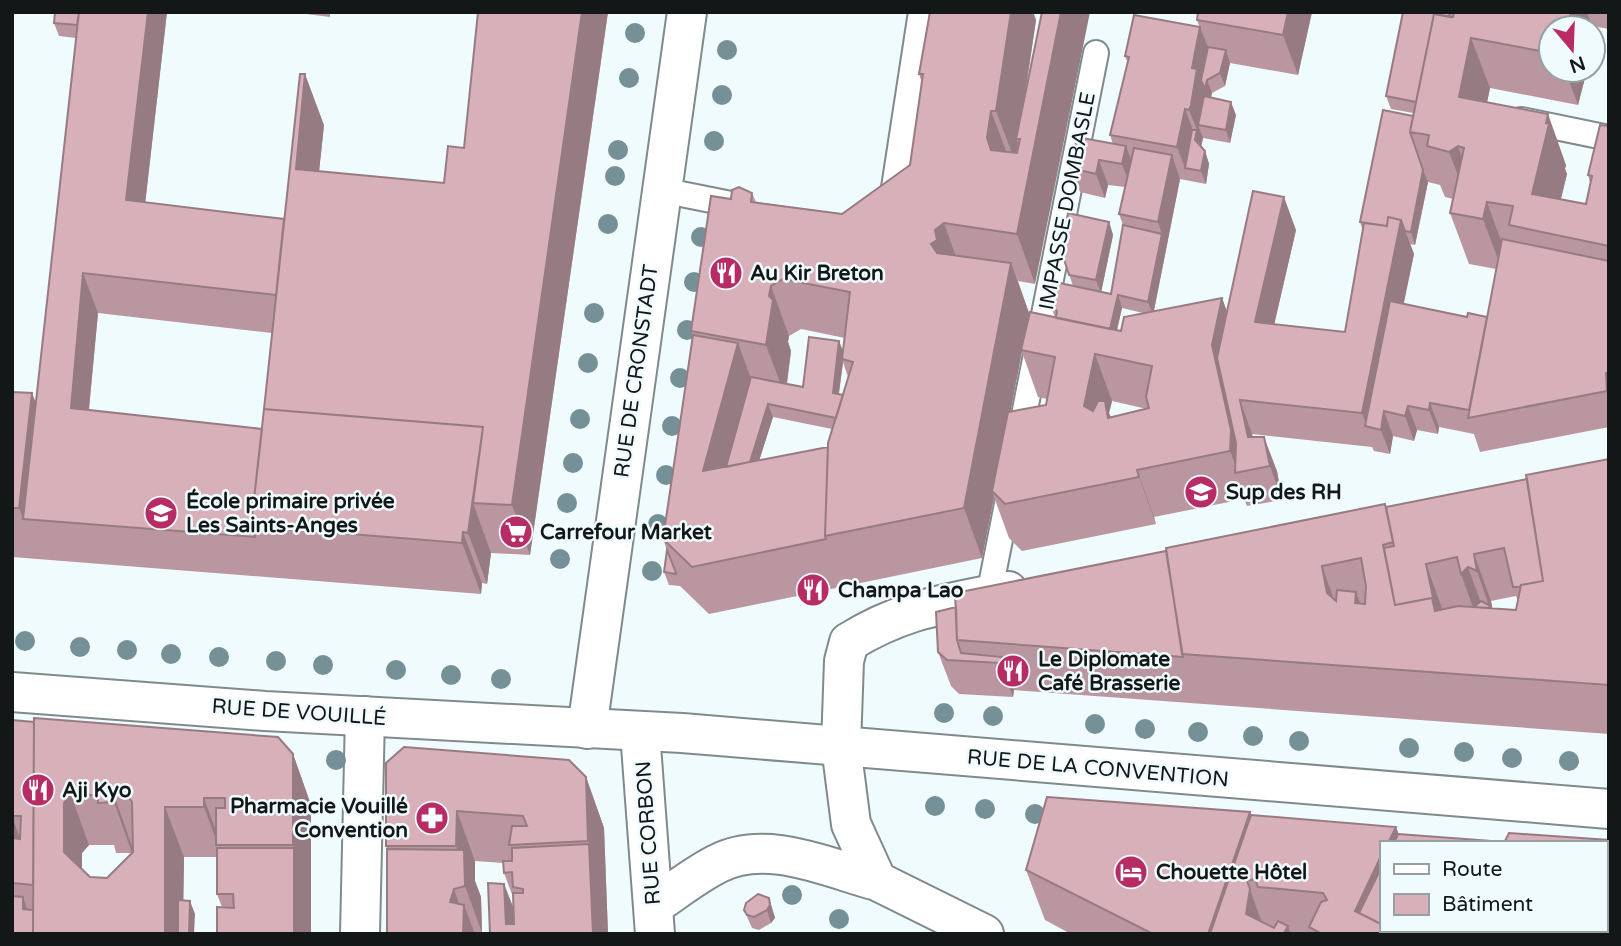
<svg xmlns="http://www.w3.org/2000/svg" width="1621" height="946" font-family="'Varela Round',sans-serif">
	<rect width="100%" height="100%" fill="#effbfd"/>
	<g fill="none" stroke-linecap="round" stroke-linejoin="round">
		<defs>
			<path id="lane" d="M1521 120 1609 138
				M661 190 741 206
				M882 204 893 194 921 12
				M1019 440 1096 53
				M989 595 1010 489"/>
			<path id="street" d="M587 729 687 12
				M640 732 655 934
				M653 906C674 892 695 875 717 864 766 838 828 868 877 881
				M360 934 365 716
				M984 934 877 881 851 824 841 746 844 661 849 642C904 608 946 604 1008 591"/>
			<path id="secondary" d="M12 692 265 711 682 733 1609 809"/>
		</defs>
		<use href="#lane" stroke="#808a8d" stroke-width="28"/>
		<use href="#street" stroke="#808a8d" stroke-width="42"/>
		<use href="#secondary" stroke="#808a8d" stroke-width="42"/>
		<use href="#lane" stroke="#fff" stroke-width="24"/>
		<use href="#street" stroke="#fff" stroke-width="38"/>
		<use href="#secondary" stroke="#fff" stroke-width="38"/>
	</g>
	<g fill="#759197">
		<circle cx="635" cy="33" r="10"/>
		<circle cx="727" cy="50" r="10"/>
		<circle cx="629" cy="78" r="10"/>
		<circle cx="722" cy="95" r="10"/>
		<circle cx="714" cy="141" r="10"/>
		<circle cx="618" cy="150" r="10"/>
		<circle cx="615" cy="176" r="10"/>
		<circle cx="608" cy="224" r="10"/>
		<circle cx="701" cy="237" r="10"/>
		<circle cx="694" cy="282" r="10"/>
		<circle cx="594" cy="313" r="10"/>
		<circle cx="687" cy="330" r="10"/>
		<circle cx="588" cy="363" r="10"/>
		<circle cx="680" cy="378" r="10"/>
		<circle cx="580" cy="419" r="10"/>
		<circle cx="672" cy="426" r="10"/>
		<circle cx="573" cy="463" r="10"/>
		<circle cx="666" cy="475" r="10"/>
		<circle cx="567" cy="503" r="10"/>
		<circle cx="658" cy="524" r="10"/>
		<circle cx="560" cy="559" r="10"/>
		<circle cx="652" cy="571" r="10"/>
		<circle cx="25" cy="641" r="10"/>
		<circle cx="80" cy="647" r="10"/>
		<circle cx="127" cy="650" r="10"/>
		<circle cx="171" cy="654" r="10"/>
		<circle cx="219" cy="657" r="10"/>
		<circle cx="276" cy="661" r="10"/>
		<circle cx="323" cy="665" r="10"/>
		<circle cx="396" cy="670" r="10"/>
		<circle cx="451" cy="675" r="10"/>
		<circle cx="501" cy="679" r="10"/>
		<circle cx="944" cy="713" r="10"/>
		<circle cx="993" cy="716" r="10"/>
		<circle cx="1095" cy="724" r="10"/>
		<circle cx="1145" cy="729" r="10"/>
		<circle cx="1198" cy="732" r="10"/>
		<circle cx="1253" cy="736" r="10"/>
		<circle cx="1299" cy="741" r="10"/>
		<circle cx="1409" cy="748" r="10"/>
		<circle cx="1464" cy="752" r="10"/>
		<circle cx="1512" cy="758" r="10"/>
		<circle cx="336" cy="760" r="10"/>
		<circle cx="1569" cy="761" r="10"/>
		<circle cx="935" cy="806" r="10"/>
		<circle cx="985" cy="809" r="10"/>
		<circle cx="1035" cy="814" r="10"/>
		<circle cx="792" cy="895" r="10"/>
		<circle cx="839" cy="919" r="10"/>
	</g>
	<path fill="#ba97a0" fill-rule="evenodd" d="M55 12H167L145 203 284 219 324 125 319 171 444 183 464 148 478 12H608L530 555 491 553 487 584 482 583 481 594 12 557V392L32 393 36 404 76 38 59 36 54 23ZM98 313 272 333 262 429 89 410Z
		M290 12H330V17Z
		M930 12H1033L1036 20 1025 96 1035 284 1018 281 1029 313 1055 317 1050 304 1073 286 1061 250 1109 222 1113 235 1101 292 1111 294 1123 225 1119 214 1125 187 1108 185 1105 198 1080 192 1071 168 1113 144 1110 135 1128 63 1125 56 1199 26 1197 20 1312 12 1298 75 1230 63 1225 86 1212 93 1211 97 1236 115 1230 143 1203 138 1201 147 1205 151 1209 164 1206 184 1180 179 1154 311 1222 298 1227 312 1296 230 1274 324 1345 332 1363 231 1360 222 1413 113 1391 109 1386 96 1403 12H1609V29L1592 26V28H1551V70H1587L1578 105 1490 88 1487 102 1566 165 1565 169 1567 174 1561 199 1586 204 1590 183 1588 175 1609 126V427L1480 452 1474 434 1439 427 1438 434 1417 430 1414 441 1393 436 1390 454 1374 451 1372 447 1252 434 1253 437 1277 471 1282 500 1247 506 1244 499 1154 517 1156 524 1022 551 1009 538 994 497 982 558 709 614 680 586 669 585 664 572 667 550 663 539 693 335 691 331 731 199 752 193 756 202 842 214 910 165 922 83 919 74ZM1428 182 1440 185 1445 197 1453 199 1450 213 1469 264 1496 269 1487 317H1467L1403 304 1414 254 1410 244 1415 245ZM1122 308 1143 313 1121 331 1117 330ZM801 329 845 338 843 352 839 341 803 387 787 384 791 351 788 342 789 336ZM1022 352 1038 397 1047 399 1046 405 1010 412ZM843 362 848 377 843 395 839 394ZM1112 401 1147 409 1111 417 1109 413ZM773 417 832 429 828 447 759 460Z
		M1609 459V734L1014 690 1013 697 959 694 951 686 938 652 936 612 1386 507 1527 479ZM1516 596 1518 602 1516 610 1492 609 1491 601Z
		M12 720 293 754 311 805V934L222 907 217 894V857H184L183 900 195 914 12 934ZM89 845H114L116 853H132L133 846V852L107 878 90 877 82 870V853Z
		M386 763 586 777 604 828 608 934H490L504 884 514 909 513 897 504 873 503 863 475 861V881L481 897 482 933 387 934V850L386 846Z
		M1047 797 1250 812 1251 816 1396 827 1398 834 1505 842 1509 833 1609 840V934H1071L1045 920 1026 870ZM1381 843H1605V930H1381Z
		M769 898 775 918 771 923 759 930 752 928 744 910Z"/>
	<path fill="#977b82" d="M148 12H167L141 240 126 200Z
		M582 12H608L530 555 512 505Z
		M1011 12H1033L1036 20 1018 139H1016L1018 143 1015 161 996 111Z
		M1061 12H1090L1035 284 1017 234Z
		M1288 12H1312L1298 75 1283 35Z
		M1571 12H1587L1592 26V28H1567Z
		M1200 27 1213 60 1207 80 1212 93 1210 102 1198 125 1203 138 1200 153 1185 168 1177 147 1185 109 1196 138 1197 130 1189 110 1192 68Z
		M1471 38 1490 88 1478 147 1459 97Z
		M1226 50 1230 63 1225 86 1220 73Z
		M1565 70H1587L1578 105Z
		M305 74 324 125 314 219 296 169Z
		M1231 102 1236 115 1230 143 1226 130Z
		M991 111 1010 161 991 150 987 138Z
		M1548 114 1566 165 1565 169 1567 174 1552 234 1532 194Z
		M1126 146 1135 170 1131 188 1122 164Z
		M1458 146 1476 197 1468 202 1449 152Z
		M1205 151 1209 164 1206 184 1201 171Z
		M1172 155 1180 179 1153 315 1148 302 1162 234 1158 222Z
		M1099 160 1108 185 1105 198 1096 174Z
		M1423 170 1428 182 1415 245 1411 232Z
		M1284 197 1296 230 1267 356 1255 322Z
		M1487 202 1505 252 1502 270 1483 219Z
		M1401 220 1414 254 1378 429 1367 427 1362 413Z
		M1109 222 1113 235 1101 293 1096 280Z
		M944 223 962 274 954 280 931 244 935 230Z
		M1011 263 1029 313 995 494 992 491 994 497 982 558 964 508Z
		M83 273 98 313 85 448 71 408Z
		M771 286 789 336 788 342 791 351 785 396 766 345 769 296Z
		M1118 295 1122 308 1114 343 1110 330Z
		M1222 298 1239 345 1229 392 1247 471 1238 472 1230 451 1212 345Z
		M839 341 844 354 842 359 843 362 837 406 833 393Z
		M738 343 755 390 730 482 703 471Z
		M1095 354 1112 401 1109 413 1122 448 1084 406Z
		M1606 373 1609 380V397L1607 391Z
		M32 393 51 444 23 519 19 508Z
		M1240 400 1252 434 1260 471 1248 437Z
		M1430 403 1439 427 1438 434 1429 410Z
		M768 404 773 417 749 493 744 480Z
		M1408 406 1417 430 1414 441 1405 416Z
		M1384 411 1393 436 1390 454 1381 430Z
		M483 427 473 503 491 553 487 584 468 533Z
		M1264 437 1277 471 1282 500 1270 466Z
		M1137 470 1154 517 1156 524 1139 477Z
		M463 532 482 583 481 594 462 543Z
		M1474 554 1491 601 1496 626 1477 571Z
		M1426 564 1443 611H1435Z
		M1322 566 1340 616 1327 593Z
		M1468 567 1485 614 1476 616 1461 574Z
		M1356 592 1375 642 1355 603Z
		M1002 657 1014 690 1013 697 1000 663Z
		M293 754 311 805V934H294Z
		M586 777 604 828 608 934H593Z
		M71 795 89 845 82 853V902L64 852V803Z
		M114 795 132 846V853L114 802Z
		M204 798 221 845H218L204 807Z
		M165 807 184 857 183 934H165Z
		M457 811 475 861V881L481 897 482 933 465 886 464 868 456 846Z
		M1250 812 1268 862 1255 879 1247 881 1266 934H1208Z
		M12 816 29 863 12 844Z
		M1396 827 1402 843H1388Z
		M1381 856V930L1355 911Z
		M504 884 522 931 506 924Z
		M454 889 464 918V905L475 934H461L450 902Z
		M23 897 35 931 23 909Z
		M769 898 775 918 771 923 767 910Z
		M190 901 195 914 194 934H189Z
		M1288 926 1291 934H1285Z
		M1508 930H1522L1524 934H1506Z
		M1567 930H1572L1574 934H1566Z"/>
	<path fill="#d8b0ba" stroke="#977b82" stroke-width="2" fill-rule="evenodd" d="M55 12H79L77 25 54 23Z
		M79 12H148L126 200 284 219 276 295 83 273 71 408 262 429 251 526 255 537 23 519Z
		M478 12H582L512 505 473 503 483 427 264 409 300 74H305L296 169 444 183 448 146 464 148Z
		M930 12H1011L996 111H991L987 138 991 150 1017 153 1020 139H1016L1042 12H1061L1017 234 944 223 935 230 937 240 931 244 937 253 1011 263 964 508 825 536 828 443 853 362 842 359 850 292 783 279 771 286 769 296 773 300 766 345 691 331 711 196 731 199 732 190 739 187 752 193 751 202 842 214 910 165 923 74H919Z
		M1198 12H1288L1283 35 1197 20Z
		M1403 12H1449L1450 17 1434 14 1416 102 1386 96Z
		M1454 12H1571L1567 28H1551V53L1471 38 1459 97 1548 114 1546 123 1549 124 1532 194 1586 204 1592 176 1588 175 1600 125 1609 126V246L1509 225 1513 206 1487 202 1483 219 1450 213 1464 148 1458 146 1449 152 1427 146 1429 135 1410 132 1434 14 1453 17Z
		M1134 15 1200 27 1192 68 1197 69 1191 105 1189 110 1185 109 1177 147 1110 135 1129 57 1125 56Z
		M1208 47 1226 50 1220 73 1207 80 1205 89 1201 80Z
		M1204 96 1231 102 1226 130 1198 125Z
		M1383 110 1413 116 1410 132 1423 170 1411 232 1405 231 1401 220 1388 217 1387 226 1360 222Z
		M1192 130H1197L1195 140 1205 151 1201 171 1185 168Z
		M1077 137 1126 146 1122 164 1099 160 1096 174 1071 168Z
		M1134 148 1172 155 1158 222 1119 214Z
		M1253 191 1284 197 1255 322 1345 332 1364 223 1387 226 1388 217 1401 220 1362 413 1240 400 1248 437H1264L1270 466 1235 473 1236 443 1217 358Z
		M1068 213 1109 222 1096 280 1069 275 1061 250Z
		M1123 225 1162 234 1148 302 1118 295 1110 329 1056 318 1057 311 1050 304 1055 282 1111 294Z
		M1502 239 1609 261V373H1606L1607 391 1468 418Z
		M1222 298 1212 345 1231 430 1230 451 1137 470 1139 477 1005 504 992 491 1008 412 1046 405 1055 357 1021 350 1030 312 1121 331 1124 317ZM1095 354 1152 366 1146 397 1149 408 1108 418 1105 401H1098L1093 411 1084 406Z
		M1390 301 1467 317 1468 313 1487 317 1469 410 1430 403 1429 410 1408 406 1405 416 1384 411 1381 430 1365 426Z
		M693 335 738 343 703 471 828 447 825 536 826 539 692 567 663 539Z
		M809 337 839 341 833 393 843 395 836 418 768 404 750 462 726 467 751 377 803 387Z
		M12 392 32 393 19 508H12Z
		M264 409 483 427 468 533 463 532 462 543 251 526Z
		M1609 459V685L1182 654 1166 548 1385 504 1393 542 1383 545 1395 605 1432 598 1435 611 1458 606 1516 610 1521 585 1543 581 1526 475ZM1361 558 1366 586 1365 604 1355 603 1356 592 1337 590 1336 601 1327 593 1322 566Z
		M1527 479 1543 581 1521 585 1520 587H1513L1504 548 1474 554 1477 571 1468 567 1461 574 1457 557 1426 564 1434 602 1432 598 1395 605 1384 548 1394 546 1386 507Z
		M667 550 676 573V574L664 572Z
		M1166 551 1183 657 957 640 955 593Z
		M1481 601 1489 605 1490 608 1474 607Z
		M956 607 957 640 961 653 1002 657 1000 663 947 660 938 652 936 612Z
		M34 718 278 737 293 754V845H216V808H225V798H204V807H165V934H33ZM71 795H98V803L114 802V795H127L132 802 133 852 107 878 90 877 64 852V803Z
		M12 720 34 722 33 885 12 883V838L20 839 21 816H12Z
		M404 747 569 760 586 777 588 841 509 845 512 826H527L523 816 457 811 456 846H386V763Z
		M1047 797 1250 812 1208 934H1153L1026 870Z
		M1251 815 1396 827 1388 843H1381V856L1355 911 1381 924V930H1394L1401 934H1322L1309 927 1321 902 1327 900 1323 893 1258 887 1255 879 1247 881 1250 889 1246 914 1274 928 1278 921 1288 926 1284 933 1286 934H1210Z
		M1509 833 1609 840V934H1590L1583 930H1605V843H1504Z
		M1398 834 1505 842 1394 843Z
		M589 844 593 934H490L488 883 504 884 506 924H514L513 893H523V889L513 887 512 872 504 873 503 861H512V848Z
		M217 848H294V934H217V907L234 908 233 894H217Z
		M387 849 464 850 465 886 454 889 450 902 464 905 463 934H387Z
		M1381 868V924L1359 913Z
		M758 894 769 898 770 905 767 910 754 917 747 915 744 910 746 903Z
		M12 896 23 897V909L33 910V934H12Z
		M178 900 190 901 189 934H178Z
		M1394 930H1462L1460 934H1401Z
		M1462 930H1508L1506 934H1460Z
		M1550 930H1567L1566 934H1557Z"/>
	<defs>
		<symbol id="restaurant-disc" viewBox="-11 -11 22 22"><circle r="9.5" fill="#b72c65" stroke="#effbfd"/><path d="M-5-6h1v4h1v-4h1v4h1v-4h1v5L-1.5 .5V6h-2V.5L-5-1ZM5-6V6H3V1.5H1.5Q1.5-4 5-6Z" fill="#fff"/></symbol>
		<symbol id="university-disc" viewBox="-11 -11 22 22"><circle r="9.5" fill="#b72c65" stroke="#effbfd"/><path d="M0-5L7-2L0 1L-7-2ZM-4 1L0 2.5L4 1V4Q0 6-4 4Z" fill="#fff"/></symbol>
		<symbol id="school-disc" viewBox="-11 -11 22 22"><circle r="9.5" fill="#b72c65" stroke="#effbfd"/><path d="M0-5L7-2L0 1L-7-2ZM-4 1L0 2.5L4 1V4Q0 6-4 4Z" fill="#fff"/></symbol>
		<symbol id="supermarket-disc" viewBox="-11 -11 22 22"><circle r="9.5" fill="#b72c65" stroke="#effbfd"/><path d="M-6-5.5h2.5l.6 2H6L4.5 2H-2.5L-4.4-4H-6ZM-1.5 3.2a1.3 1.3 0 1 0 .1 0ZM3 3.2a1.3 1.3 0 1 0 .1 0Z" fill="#fff"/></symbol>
		<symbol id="pharmacy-disc" viewBox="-11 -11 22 22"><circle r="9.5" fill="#b72c65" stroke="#effbfd"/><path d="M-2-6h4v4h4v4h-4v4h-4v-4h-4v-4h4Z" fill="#fff"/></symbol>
		<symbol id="hotel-disc" viewBox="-11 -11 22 22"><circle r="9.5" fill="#b72c65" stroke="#effbfd"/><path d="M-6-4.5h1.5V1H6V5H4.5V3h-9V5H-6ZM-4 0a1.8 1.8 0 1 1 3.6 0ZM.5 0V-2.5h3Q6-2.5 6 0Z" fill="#fff"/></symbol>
	</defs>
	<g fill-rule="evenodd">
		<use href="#restaurant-disc" x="707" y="254" width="38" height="38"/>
		<use href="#university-disc" x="1182" y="473" width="38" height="38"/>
		<use href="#school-disc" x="142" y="494" width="38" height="38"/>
		<use href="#supermarket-disc" x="497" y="513" width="38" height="38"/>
		<use href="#restaurant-disc" x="794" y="571" width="38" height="38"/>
		<use href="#restaurant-disc" x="994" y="652" width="38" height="38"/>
		<use href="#restaurant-disc" x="19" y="771" width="38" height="38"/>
		<use href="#pharmacy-disc" x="413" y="799" width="38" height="38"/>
		<use href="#hotel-disc" x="1112" y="853" width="38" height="38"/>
	</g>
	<g text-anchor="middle" stroke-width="5" stroke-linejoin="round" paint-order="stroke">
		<g font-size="21" fill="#131718" stroke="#effbfd">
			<text transform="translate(1067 201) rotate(-79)" y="7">IMPASSE DOMBASLE</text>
			<text transform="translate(636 371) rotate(-82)" y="7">RUE DE CRONSTADT</text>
			<text transform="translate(299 712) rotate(4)" y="7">RUE DE VOUILLÉ</text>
			<text transform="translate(1098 768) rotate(5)" y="7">RUE DE LA CONVENTION</text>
			<text transform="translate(648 833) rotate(-94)" y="7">RUE CORBON</text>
		</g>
		<g font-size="21" font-weight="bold" fill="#131718" stroke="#effbfd" text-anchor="start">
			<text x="750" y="280">Au Kir Breton</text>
			<text x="1226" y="499">Sup des RH</text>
			<text x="186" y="508">École primaire privée<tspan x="186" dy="24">Les Saints-Anges</tspan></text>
			<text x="540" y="539">Carrefour Market</text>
			<text x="838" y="597">Champa Lao</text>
			<text x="1038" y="666">Le Diplomate<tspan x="1038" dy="24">Café Brasserie</tspan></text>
			<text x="62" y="797">Aji Kyo</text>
			<text x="408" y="813" text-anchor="end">Pharmacie Vouillé<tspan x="408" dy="24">Convention</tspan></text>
			<text x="1156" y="879">Chouette Hôtel</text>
		</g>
	</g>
	<rect width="1621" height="946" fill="none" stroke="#131718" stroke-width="28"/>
	<rect x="1380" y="841" width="228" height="91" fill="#effbfd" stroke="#97a0a1" stroke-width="2"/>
	<rect x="1394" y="864" width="35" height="10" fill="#ffffff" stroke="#97a0a1" stroke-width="2"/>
	<text x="1442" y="876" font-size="21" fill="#131718">Route</text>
	<rect x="1394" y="894" width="35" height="21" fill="#d8b0ba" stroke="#97a0a1" stroke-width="2"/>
	<text x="1442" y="911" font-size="21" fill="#131718">Bâtiment</text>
	<g transform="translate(1572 49) rotate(161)"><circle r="33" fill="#effbfd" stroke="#97a0a1" stroke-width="2"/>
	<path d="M0-5L12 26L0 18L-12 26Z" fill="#b72c65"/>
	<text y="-10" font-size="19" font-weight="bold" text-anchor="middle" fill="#131718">N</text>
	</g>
</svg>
